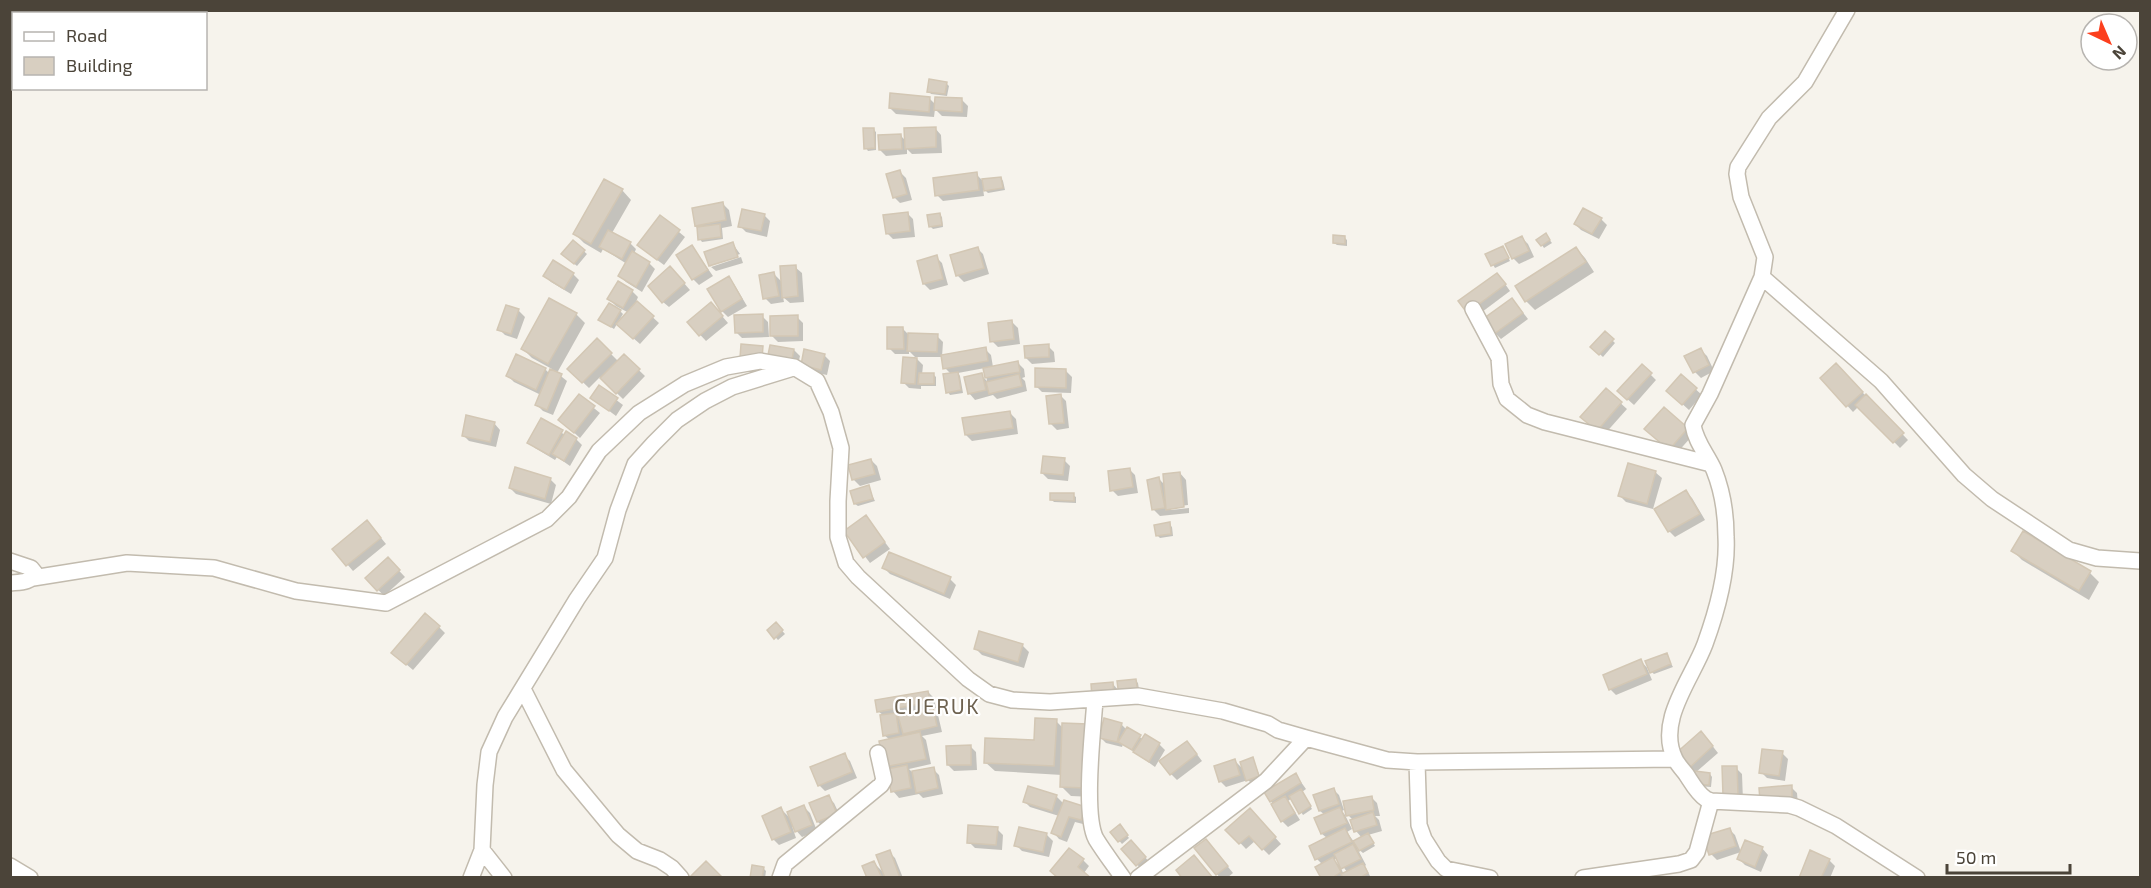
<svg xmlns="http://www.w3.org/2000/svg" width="2151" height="888" font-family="'Exo 2',sans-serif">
	<rect width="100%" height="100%" fill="#f6f3ec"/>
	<path fill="#0003" fill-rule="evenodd" d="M946 83 949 86 947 96 931 94 929 91Z
		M929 98 936 105 962 100 968 106 967 117 942 116 935 109 934 117 896 114 890 108Z
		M935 128 941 135 942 153 912 154 907 149V154L886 156 880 150 900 135 906 141Z
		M873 129 876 132V150L868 151 866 148Z
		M900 172 906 178 912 200 900 203 894 197Z
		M976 174 983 181 1001 178 1003 181 1005 190 988 193 983 188 984 196 943 201 937 195Z
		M622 190 631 200 612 233 630 243 636 249 634 254 649 263 655 269 642 292 626 282 620 276 627 264 603 249 601 253 584 243 575 234Z
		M723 204 729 210 732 226 722 228 723 239 702 242 700 239 696 225Z
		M907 213 913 219 915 237 893 239 887 233Z
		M939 214 942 217 943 227 933 229 931 227Z
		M764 215 770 221 767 237 746 232 740 226Z
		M661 217 685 237 664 265 645 251Z
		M1601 219 1607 225 1599 239 1581 230 1575 224Z
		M1344 237 1347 240V246L1337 245 1334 243Z
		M1522 238 1528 244 1534 257 1519 264 1513 258Z
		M1548 238 1552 243 1544 248 1542 245Z
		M573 242 587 254 577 266 566 257Z
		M733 244 740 254 711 264V267L710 265 706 253Z
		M692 246 713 276 699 285 693 279Z
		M977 248 983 254 989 274 964 282 958 276 952 256Z
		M1576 248 1585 258 1594 272 1535 310 1526 301Z
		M1505 251 1510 261 1495 268 1487 255Z
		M741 257 743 263 716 271 711 267Z
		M936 257 942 263 948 285 930 290 924 284Z
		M795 267 802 273 804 302 790 303 783 297 784 302 771 304 765 298 774 274 783 283Z
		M573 274 579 280 571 294 551 282 545 276Z
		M676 274 690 290 669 307 663 302Z
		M728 278 734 284 747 306 728 317 722 311Z
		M1503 281 1510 291 1474 318 1468 312Z
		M618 283 632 291 638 297 636 302 659 323 640 344 624 330 629 313 616 306 609 299Z
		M1518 306 1528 319 1501 339 1495 333Z
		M507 307 519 311 525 317 517 339 505 335 499 329Z
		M619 310 623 314 614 329 603 322Z
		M717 310 728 323 706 341 689 323Z
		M576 314 585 323 557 373 567 381 553 415 543 411 537 405 541 395 514 382 508 376 545 369 550 374 552 369 532 358 523 349Z
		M762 316 768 322 769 337 742 338 736 332Z
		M797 317 803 323V341L778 342 772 336Z
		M1012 322 1018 328 1020 344 998 347 992 341Z
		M903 329 909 335 937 336 943 342 942 357 985 349 991 355 993 367 1018 363 1024 369 1025 377 1022 378 1025 381 1027 391 997 399 993 395 975 400 969 393 981 375 987 381 985 368 958 373 960 376 963 393 950 395 948 392 951 374 945 368 943 357H915L909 351V354H895L889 348Z
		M1605 333 1615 343 1603 357 1592 347Z
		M597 340 618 361 624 356 645 376 623 399 600 377 589 388 569 369Z
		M771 346 794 350 800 356 797 369Z
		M1048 346 1054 352 1055 362 1032 364 1026 358Z
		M1701 350 1707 356 1714 371 1701 378 1695 372 1686 357Z
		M824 355 830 361 827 375 808 371 802 365Z
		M917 359 923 365 922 375H934L936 377V386H921V389L909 388 903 382Z
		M1642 366 1656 380 1634 405 1625 397Z
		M1066 371 1072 377 1071 393 1042 392 1036 386Z
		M1842 371 1908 440 1900 448 1859 406 1853 412 1822 378Z
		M1681 376 1702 395 1689 410 1668 391Z
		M599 387 623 405 616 416 592 398Z
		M1606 390 1627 409 1603 436 1588 423Z
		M1060 395 1066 401 1069 428 1057 430 1051 424Z
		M579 396 600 413 580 438 560 420Z
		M1664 409 1693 435 1675 455 1652 435Z
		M1010 413 1016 419 1018 434 972 441 966 435Z
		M542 420 565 435 576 439 582 445 570 466 557 457 555 460 535 448 529 442Z
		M494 423 500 430 496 447 469 441 463 435Z
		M871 460 877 466 881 480 860 486 854 480 850 466Z
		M1064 460 1070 466 1068 481 1048 479 1042 473Z
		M1129 469 1135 475 1138 493 1118 496 1112 490Z
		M1655 472 1662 478 1653 509 1626 502 1620 496Z
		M1180 473 1186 480 1188 505 1171 507V510L1189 508V513L1160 516 1154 510 1159 479 1166 486Z
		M550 479 556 485 551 504 516 494 510 488Z
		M868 487 875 501 858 506 855 504Z
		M1686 492 1692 498 1705 520 1675 537 1669 531 1656 509Z
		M1073 495 1076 497V503L1054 502 1051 499Z
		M866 517 890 549 870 563 846 531Z
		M1169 524 1172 527 1173 536 1160 538 1157 535Z
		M373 528 386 544 353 571 334 549Z
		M2013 551 2090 573 2099 582 2089 600 2022 560Z
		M388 559 405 577 384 596 367 578Z
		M884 568 950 579 956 585 950 599 890 574Z
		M776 624 785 634 778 640 769 630Z
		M439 627 445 633 413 670 399 658Z
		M980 633 1023 646 1029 652 1024 668 982 655 976 649Z
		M1666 655 1673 667 1654 674 1647 668 1652 680 1616 695 1610 689 1641 661 1650 671Z
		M1136 681 1138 683 1140 696 1100 703 1112 683 1119 691Z
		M928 692 934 698 936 708 932 709 938 715 942 732 922 736 926 740 931 764 909 769 913 773 933 769 939 775 943 794 923 798 919 794 899 798 893 791 885 767 890 740 884 735V716L878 711Z
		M1056 721 1063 728 1094 797 1071 796 1061 786 1062 775 995 771 985 762 1036 741Z
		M1121 724 1127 730 1143 739 1159 744 1165 750 1155 767 1123 744 1122 747 1106 743 1100 737Z
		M1707 739 1718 753 1695 773 1689 767Z
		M970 746 976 752 977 770 954 771 948 765Z
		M1193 749 1202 761 1177 780 1171 774Z
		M1782 753 1788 759 1785 781 1767 778 1761 772Z
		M844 755 850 761 857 778 825 791 819 785Z
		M1253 759 1261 779 1250 782 1248 780 1226 787 1220 781 1235 761 1244 770Z
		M1736 768 1742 774 1743 801H1730Z
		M1710 774 1712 777 1711 787 1698 786Z
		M1296 775 1306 789 1302 792 1312 809 1303 815 1292 798 1288 801 1300 820 1288 827 1282 821 1271 801Z
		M1791 787 1797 793 1798 805 1768 807Z
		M1333 789 1339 795 1344 810 1342 811 1345 815 1352 829 1347 832 1354 842 1362 838 1356 831 1353 820 1348 815 1371 797 1377 803 1380 816H1375L1379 820 1382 831 1368 835 1375 846 1363 853 1357 848 1366 865 1365 866 1370 876 1367 878H1323L1322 864 1317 859 1327 838 1322 834 1316 819 1325 815 1320 811ZM1337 858 1347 872 1344 875 1340 866 1334 860Z
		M1056 796 1064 804 1085 808 1087 825 1075 822 1067 842 1059 839 1053 832 1059 816 1030 807 1024 801Z
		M828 797 834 803 842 820 824 828 818 822Z
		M804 807 810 813 817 831 802 837 792 826 796 838 779 845 773 839 781 809 792 820Z
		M1256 816 1281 844 1269 855 1255 841 1246 849 1228 830Z
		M1020 828 1047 835 1053 841 1049 857 1022 851 1016 845Z
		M997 829 1003 835 1002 850 975 848 969 842Z
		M1122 829 1129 838 1122 844 1112 832Z
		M1729 829 1735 835 1741 852 1717 860 1711 854Z
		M1746 842 1762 848 1768 855 1761 872 1745 865 1739 859Z
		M1212 847 1233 873 1227 878H1220L1197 848Z
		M1137 848 1151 864 1143 871 1123 849Z
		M889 852 895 858 903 878H869L874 863 885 874Z
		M1083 860 1089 866 1084 873 1059 878Z
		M1829 860 1835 866 1830 878H1801Z
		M763 868 766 871 765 878H752Z"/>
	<path fill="#d8cfc1" stroke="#d3c7b4" stroke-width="1.5" d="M929 79 947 82 945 94 927 92Z
		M890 93 930 97 929 112 889 108Z
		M935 97 962 98V112L934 110Z
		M936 127V147L905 149 904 128Z
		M863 128H874L875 148 864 149Z
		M901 134 902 149 879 150 878 135Z
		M900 170 907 194 893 198 886 174Z
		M977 172 979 190 935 196 933 178Z
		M1001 177 1003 188 984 191 982 179Z
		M604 179 623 189 591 244 573 234Z
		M723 202 726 220 695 226 692 208Z
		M1583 208 1602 218 1592 234 1574 224Z
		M742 209 765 214 761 231 738 227Z
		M908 212 910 231 886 234 883 215Z
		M940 213 942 225 929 227 927 215Z
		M660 215 680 230 657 260 637 245Z
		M720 224 721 237 698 240 697 227Z
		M608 230 631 242 622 259 599 247Z
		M1546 233 1550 240 1541 246 1536 240Z
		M1333 235 1345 236V244L1333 243Z
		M1522 236 1529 251 1512 259 1505 244Z
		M573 240 585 250 574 264 561 254Z
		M733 242 738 257 709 266 704 252Z
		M692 245 708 270 692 280 676 255Z
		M1503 246 1509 258 1491 266 1485 254Z
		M978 247 984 268 956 276 950 255Z
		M1576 247 1586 262 1525 302 1515 286Z
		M632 251 650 262 636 287 618 276Z
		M937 255 943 279 923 284 917 261Z
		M553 260 574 273 564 289 543 276Z
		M796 265 798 296 782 298 780 266Z
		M670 266 685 283 662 303 648 286Z
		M774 272 779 296 763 299 759 275Z
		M1497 273 1506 284 1467 313 1458 301Z
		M729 276 742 299 721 312 707 289Z
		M618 281 633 290 623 308 607 299Z
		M549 298 577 313 548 364 521 349Z
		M1512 298 1523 313 1494 334 1483 319Z
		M637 301 654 316 633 339 616 324Z
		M711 302 723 316 699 336 687 322Z
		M609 303 621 310 611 327 598 320Z
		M506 305 519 309 511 334 497 330Z
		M763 314V332L735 333 734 315Z
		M798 315V336H770V316Z
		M1012 320 1014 339 990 342 988 323Z
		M887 327H903L904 349H887Z
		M1605 331 1614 339 1599 355 1590 347Z
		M908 333 938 334 937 352 907 351Z
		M597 338 612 353 582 383 567 369Z
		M741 344 763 346 762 359 740 358Z
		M1049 344V357L1025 358 1024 346Z
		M770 345 794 349 791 364 767 360Z
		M986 347 988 361 943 369 941 355Z
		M1701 348 1709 365 1693 373 1684 356Z
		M804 349 825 354 821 370 801 365Z
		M516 354 546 368 536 390 506 376Z
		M624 354 640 369 616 394 600 378Z
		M903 357 917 358 915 384 901 383Z
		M1018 361 1020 372 985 378 983 368Z
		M1836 363 1863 392 1846 407 1820 378Z
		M1642 364 1652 373 1627 400 1617 391Z
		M1035 368 1066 369V388L1035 387Z
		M550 369 562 374 547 410 535 405Z
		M958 372 961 390 946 393 943 374Z
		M919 373H934V384H918Z
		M982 373 986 390 968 394 964 377Z
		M1019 374 1022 386 989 394 986 382Z
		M1681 374 1697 388 1682 405 1666 391Z
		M599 385 618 398 609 411 590 398Z
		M1606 388 1622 402 1597 431 1580 417Z
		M579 394 595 406 574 433 558 420Z
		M1061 394 1064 423 1049 424 1046 396Z
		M1866 394 1904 433 1893 443 1855 405Z
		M1664 407 1688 428 1669 450 1644 429Z
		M1010 411 1013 428 965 435 962 418Z
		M466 415 495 422 490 442 462 436Z
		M541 418 563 430 549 455 527 443Z
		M566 431 577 438 564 461 552 454Z
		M1043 456 1065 458 1063 475 1041 473Z
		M871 459 875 474 852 480 848 465Z
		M1628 463 1656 471 1647 504 1618 496Z
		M515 467 551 478 545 499 509 488Z
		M1130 468 1133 487 1110 491 1108 471Z
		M1180 472 1184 507 1166 510 1163 474Z
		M1159 477 1165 508 1152 510 1147 480Z
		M869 485 873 499 854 504 850 491Z
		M1686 490 1700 514 1668 532 1654 509Z
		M1050 493H1074V501L1050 500Z
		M866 515 885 542 863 558 844 531Z
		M367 520 381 538 346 566 332 549Z
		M1170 522 1171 534 1156 536 1154 525Z
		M2023 531 2091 571 2079 591 2011 551Z
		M889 552 951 577 944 594 882 568Z
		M388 557 400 570 377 591 365 578Z
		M425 613 440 626 406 665 391 653Z
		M776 622 783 630 774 639 767 630Z
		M979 631 1023 644 1018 662 974 649Z
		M1667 653 1671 664 1650 673 1645 661Z
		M1641 659 1647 674 1609 690 1603 675Z
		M1136 679 1138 694 1119 696 1117 681Z
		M1113 682 1114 696 1092 698 1091 684Z
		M928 691 930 702 877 712 875 700Z
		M933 707 937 726 903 734 898 716Z
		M896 713 899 733 883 736 880 715Z
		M1035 718 1057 719 1054 766 984 763 985 738 1034 740Z
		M1104 718 1122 723 1117 742 1099 738Z
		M1062 723 1088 724 1085 788 1060 787Z
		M1127 727 1141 735 1132 750 1118 742Z
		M1701 731 1713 746 1688 769 1675 754Z
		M920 732 926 759 884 767 879 741Z
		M1145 734 1160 743 1149 762 1133 752Z
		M1187 741 1197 754 1170 775 1159 761Z
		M971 745V765H947L946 746Z
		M1762 749 1783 751 1779 776 1759 773Z
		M845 753 852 772 818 786 810 767Z
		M1253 757 1259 776 1246 781 1240 762Z
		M1235 759 1240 775 1219 782 1214 766Z
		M907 765 911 788 891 792 887 769Z
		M1722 766H1737L1738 795 1723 796Z
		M934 767 938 788 916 793 912 771Z
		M1695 771 1710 773 1709 785 1694 784Z
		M1296 773 1301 783 1270 802 1264 792Z
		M1792 785V799L1760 801 1759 788Z
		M1028 786 1057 795 1052 811 1023 802Z
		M1334 788 1339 804 1319 811 1313 795Z
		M1301 789 1311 806 1299 814 1289 796Z
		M829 795 837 814 817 822 809 803Z
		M1285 796 1295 813 1281 822 1271 804Z
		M1372 796 1374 810 1346 816 1343 801Z
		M1064 800 1086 807 1081 820 1069 817 1061 837 1051 833Z
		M804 805 812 825 795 832 787 812Z
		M781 807 791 832 772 840 762 816Z
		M1340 807 1347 823 1321 834 1314 818Z
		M1250 808 1276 837 1262 850 1249 836 1239 844 1225 830Z
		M1373 812 1377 825 1354 832 1350 820Z
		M1120 824 1128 835 1118 842 1110 832Z
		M968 825 998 827 996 845 967 843Z
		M1019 827 1047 833 1043 852 1014 846Z
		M1345 828 1352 842 1315 860 1309 846Z
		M1730 828 1736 846 1709 855 1703 836Z
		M1368 833 1374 843 1359 851 1353 841Z
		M1206 839 1228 866 1216 875 1194 848Z
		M1131 840 1146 857 1136 866 1121 849Z
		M1745 840 1763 847 1755 867 1737 859Z
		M1353 844 1361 859 1341 869 1334 854Z
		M1069 848 1084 859 1078 867 1091 878H1058L1050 871Z
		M890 850 900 878H885L876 855Z
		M1810 850 1830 859 1821 878H1799Z
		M1194 855 1213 878H1182L1176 870Z
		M1333 857 1341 872 1332 878H1321L1315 867Z
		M706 861 721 876 689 878Z
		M874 861 882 878H867L862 866Z
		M1363 863 1368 873 1360 878H1343L1341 874Z
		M752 865 764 867 762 878H750Z"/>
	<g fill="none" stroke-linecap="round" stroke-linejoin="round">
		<defs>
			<path id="minor" d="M1847 10 1805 82 1769 118 1738 167 1737 174 1741 197 1765 257 1762 277 1710 394 1693 425C1696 443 1707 454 1714 470 1722 490 1726 516 1726 537 1728 573 1717 611 1705 644 1692 679 1656 721 1675 759 1678 765 1683 770 1686 774 1692 783 1697 793 1706 799L1711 801 1789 805 1799 808 1836 826 1917 878
				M1762 277 1881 381 1964 475 1992 499 2069 550 2097 558 2140 561
				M1473 309 1499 358 1501 384 1507 399 1527 415 1545 422 1711 464
				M10 561 31 568 35 573C31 583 20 582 10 583
				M33 578 127 563 214 568 296 591 386 603 547 519 569 497 599 451 639 413 685 384 726 367 760 361 794 367 817 381 831 412 841 448 838 501V537L846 563 858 577 968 679 989 694 1012 700 1050 702 1138 696 1223 711 1268 724 1278 730 1306 738 1387 760 1417 762 1675 759
				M523 689 564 770 618 835 637 851 660 860 672 868 681 878
				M1095 700C1093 729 1083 815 1096 839 1104 852 1114 865 1123 878
				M1417 762 1419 825 1424 839 1438 861 1446 869 1490 878
				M482 850 504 878
				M10 866 30 878
				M471 878 482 850 485 785 489 752 505 717 577 599 605 558 618 510 635 464 654 443 677 420 705 401 732 387 790 369
				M780 878 785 864 881 785 884 780 878 753
				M1138 878 1266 781 1306 738
				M1583 878 1679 864 1691 860 1697 852 1711 801"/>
		</defs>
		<use href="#minor" stroke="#c2bbae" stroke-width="18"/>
		<use href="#minor" stroke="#fff" stroke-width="15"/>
	</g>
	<g text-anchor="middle" stroke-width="4.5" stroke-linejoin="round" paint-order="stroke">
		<g font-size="21" letter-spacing="1.5" fill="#6e6250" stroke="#fff">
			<text x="937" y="714">CIJERUK</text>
		</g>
	</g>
	<rect width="2151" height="888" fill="none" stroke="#4b4439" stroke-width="24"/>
	<rect x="12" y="12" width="195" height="78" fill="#ffffff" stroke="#b7b4b0" stroke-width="1.5"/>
	<rect x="24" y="32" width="30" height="9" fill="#ffffff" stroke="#b7b4b0" stroke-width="1.5"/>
	<text x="66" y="42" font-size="18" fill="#4b4439">Road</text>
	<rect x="24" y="57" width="30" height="18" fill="#d8cfc1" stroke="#b7b4b0" stroke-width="1.5"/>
	<text x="66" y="72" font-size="18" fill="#4b4439">Building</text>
	<g transform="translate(2109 42) rotate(136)"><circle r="28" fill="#ffffff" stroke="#b7b4b0" stroke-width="1.5"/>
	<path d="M0-4.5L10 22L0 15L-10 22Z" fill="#fc3f1d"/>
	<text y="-9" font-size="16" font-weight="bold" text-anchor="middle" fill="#4b4439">N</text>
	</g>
	<path d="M1947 864v9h123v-9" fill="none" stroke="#4b4439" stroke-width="3"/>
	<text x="1956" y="864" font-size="18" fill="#4b4439" stroke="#ffffff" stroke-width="4.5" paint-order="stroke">50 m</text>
</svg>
